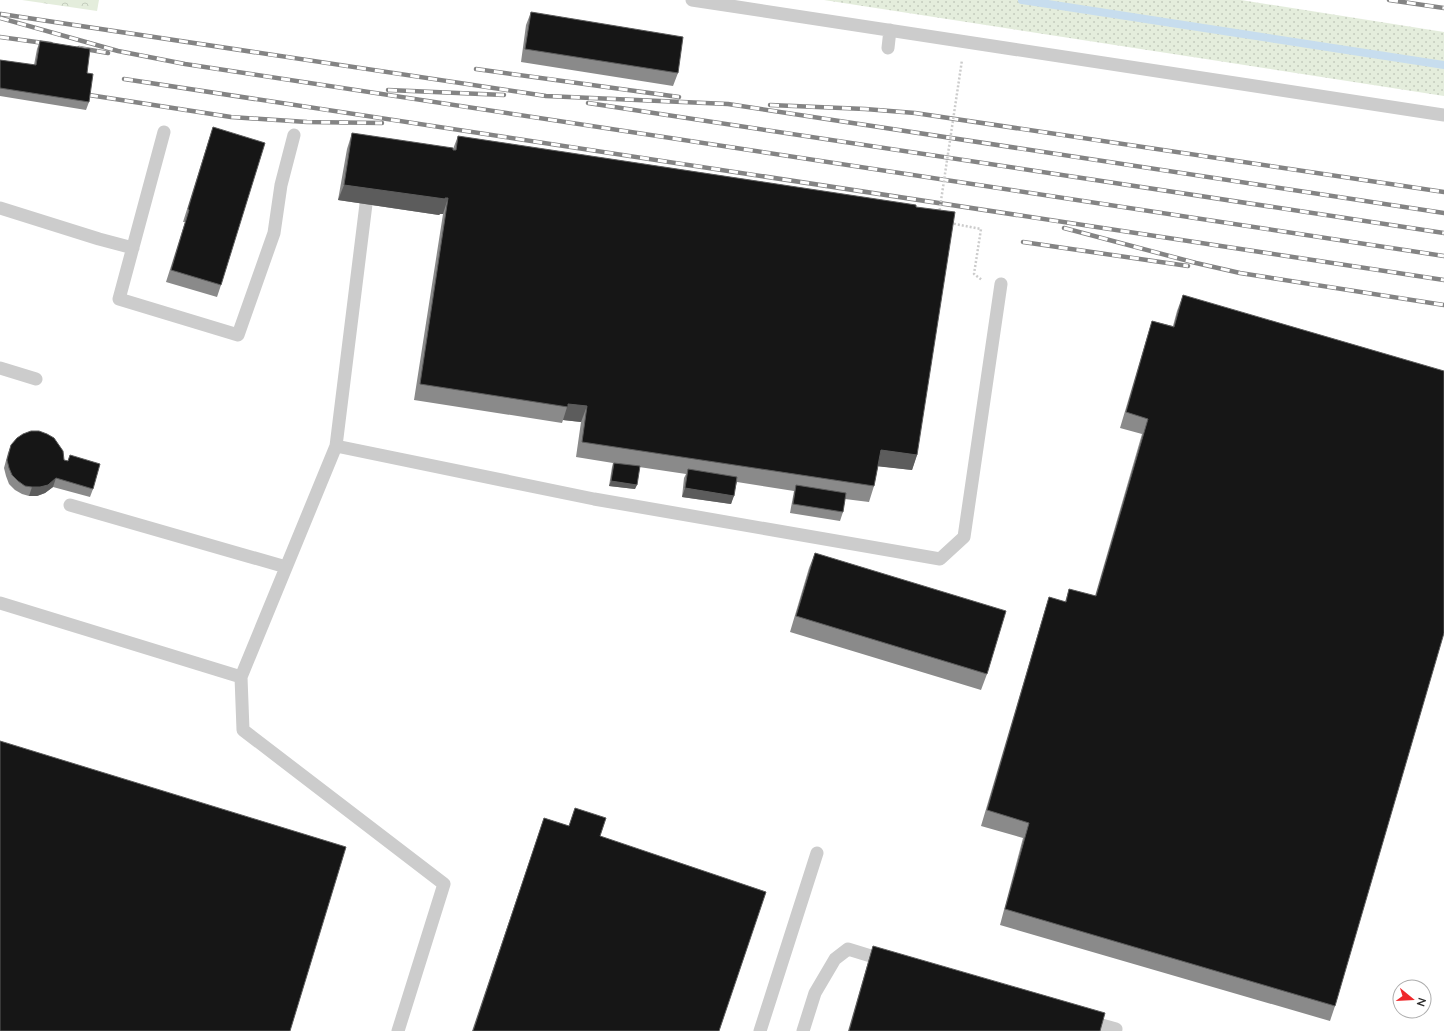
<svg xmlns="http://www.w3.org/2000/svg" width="1444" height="1031" font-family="'Nunito Sans',sans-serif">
	<defs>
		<pattern id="grass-dots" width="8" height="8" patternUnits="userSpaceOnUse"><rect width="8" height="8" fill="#e4eddc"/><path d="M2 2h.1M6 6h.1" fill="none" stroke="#c4ccbd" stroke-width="1.8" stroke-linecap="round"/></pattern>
		<pattern id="forest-crowns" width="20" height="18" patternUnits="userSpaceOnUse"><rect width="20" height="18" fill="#e4eddc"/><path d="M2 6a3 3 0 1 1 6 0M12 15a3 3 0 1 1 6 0" fill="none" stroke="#c4ccbd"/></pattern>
	</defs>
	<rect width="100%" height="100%" fill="#fff"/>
	<path fill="url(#grass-dots)" d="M824 0H1241L1444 32V96Z"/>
	<path fill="url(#forest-crowns)" d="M22 0H99L97 11Z"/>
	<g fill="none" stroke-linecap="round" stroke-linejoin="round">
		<path stroke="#c7ddee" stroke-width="8" d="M1022 0 1444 65"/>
		<path stroke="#ccc" stroke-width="2.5" stroke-dasharray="2 2" stroke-linecap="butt" d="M950 223 981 229 974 274 982 280"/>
		<path stroke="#ccc" stroke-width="13" d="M692 0 1444 115
			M888 48 890 30
			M164 132 119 299 238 335 274 233 281 185 294 135
			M0 208 99 239 133 248
			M0 368 36 379
			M336 446 594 499 940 559 964 537 1001 284
			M70 505 286 567
			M0 603 241 677 243 730 444 884 398 1031
			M241 677 336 446 366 204
			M1084 1020 1116 1029
			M760 1031 817 853
			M803 1031 815 993 835 959 848 949 887 961"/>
		<defs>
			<path id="rail" d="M1389 0 1444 8
				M1 14 546 96 728 104 1444 213
				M0 18 118 51 185 64 1444 256
				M0 37 51 44
				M79 48 108 53
				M476 69 679 97
				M124 79 1444 280
				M388 90 504 95
				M89 95 231 117 307 122 382 123
				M588 103 1444 233
				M770 105 865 109 915 113 1444 192
				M1064 228 1196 263 1240 273 1444 305
				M1023 242 1188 266"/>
		</defs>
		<use href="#rail" stroke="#848484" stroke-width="4.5"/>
		<use href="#rail" stroke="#fff" stroke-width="3" stroke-dasharray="9" stroke-linecap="butt"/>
		<path stroke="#ccc" stroke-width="2.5" stroke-dasharray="2 2" stroke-linecap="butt" d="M939 214 962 60"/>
	</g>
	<path fill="#8a8a8a" d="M531 12 678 73 673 86 521 62 526 25Z
		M40 41 87 73 89 102 86 110 0 96V60L34 65 37 49Z
		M213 127 221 285 217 297 166 282 185 222H183L209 139Z
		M352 133 453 149 458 136 917 455 912 470 878 466 874 486 869 502 845 499 843 512 840 521 790 513 794 491 737 482 731 504 682 497 684 478 686 474 639 467 635 489 609 486 612 467 613 463 576 457 581 422 563 420 562 423 414 400 443 214H440L439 215 338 200 347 149Z
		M1183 295 1335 1006 1330 1021 1000 925 1023 838 981 826 1044 613 1049 597 1065 602 1069 589 1095 596 1142 434 1120 428 1147 337 1152 321 1173 326 1177 311Z
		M11 445 64 460 93 489 90 497 53 487 45 493 37 496H29L22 494 15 490 9 484 6 476 4 468 8 453Z
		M815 553 987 674 981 690 790 632 809 568Z
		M544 818 600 836 719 1031H472Z
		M873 946 1100 1031H848L868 962Z"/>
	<path fill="#5c5c5c" d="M344 185 445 198H448L443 214H440L439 215 338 200Z
		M568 404 587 406 581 422 563 420Z
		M881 450 917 455 912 470 875 466Z
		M56 478 53 487 45 493 37 496H29L32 487Z
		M611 481 637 485 635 489 609 486Z
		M685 488 734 496 731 504 682 497Z"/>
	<path fill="#161616" stroke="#5c5c5c" d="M531 12 683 37 678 73 525 49Z
		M40 41 90 49 87 73 93 74 89 102 0 88V60L36 65Z
		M213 127 265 143 221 285 171 270 189 210 188 209Z
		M352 133 453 148V150H456L458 136 916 205V207L955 212 917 455 881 450 874 486 582 442 587 406 568 404V407L420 384 448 198H445V199L344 185Z
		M1183 295 1444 371V633L1335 1006 1005 909 1029 823 987 810 1049 597 1066 602 1069 589 1096 596 1148 419 1126 412 1152 321 1174 327Z
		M31 431H39L47 434 54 438 63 451 64 460 68 461 70 455 100 464 93 489 56 478 48 485 40 487H32L25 486 18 481 12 475 9 468 7 460 11 445 17 438 23 434Z
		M614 463 640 466 637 485 611 481Z
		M688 469 737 477 734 496 685 488Z
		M796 485 846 493 843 512 793 504Z
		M815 553 1006 611 987 674 796 616Z
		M0 741 346 847 290 1031H0Z
		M575 808 606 818 600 836 766 892 719 1031H473L544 818 569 826Z
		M873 946 1105 1013 1100 1031H849Z"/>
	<g transform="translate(1412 999) rotate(108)"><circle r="19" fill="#ffffff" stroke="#acacac"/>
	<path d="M0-3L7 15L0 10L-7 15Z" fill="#ef282b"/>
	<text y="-6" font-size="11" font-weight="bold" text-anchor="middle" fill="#2f2f2f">N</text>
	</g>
</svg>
